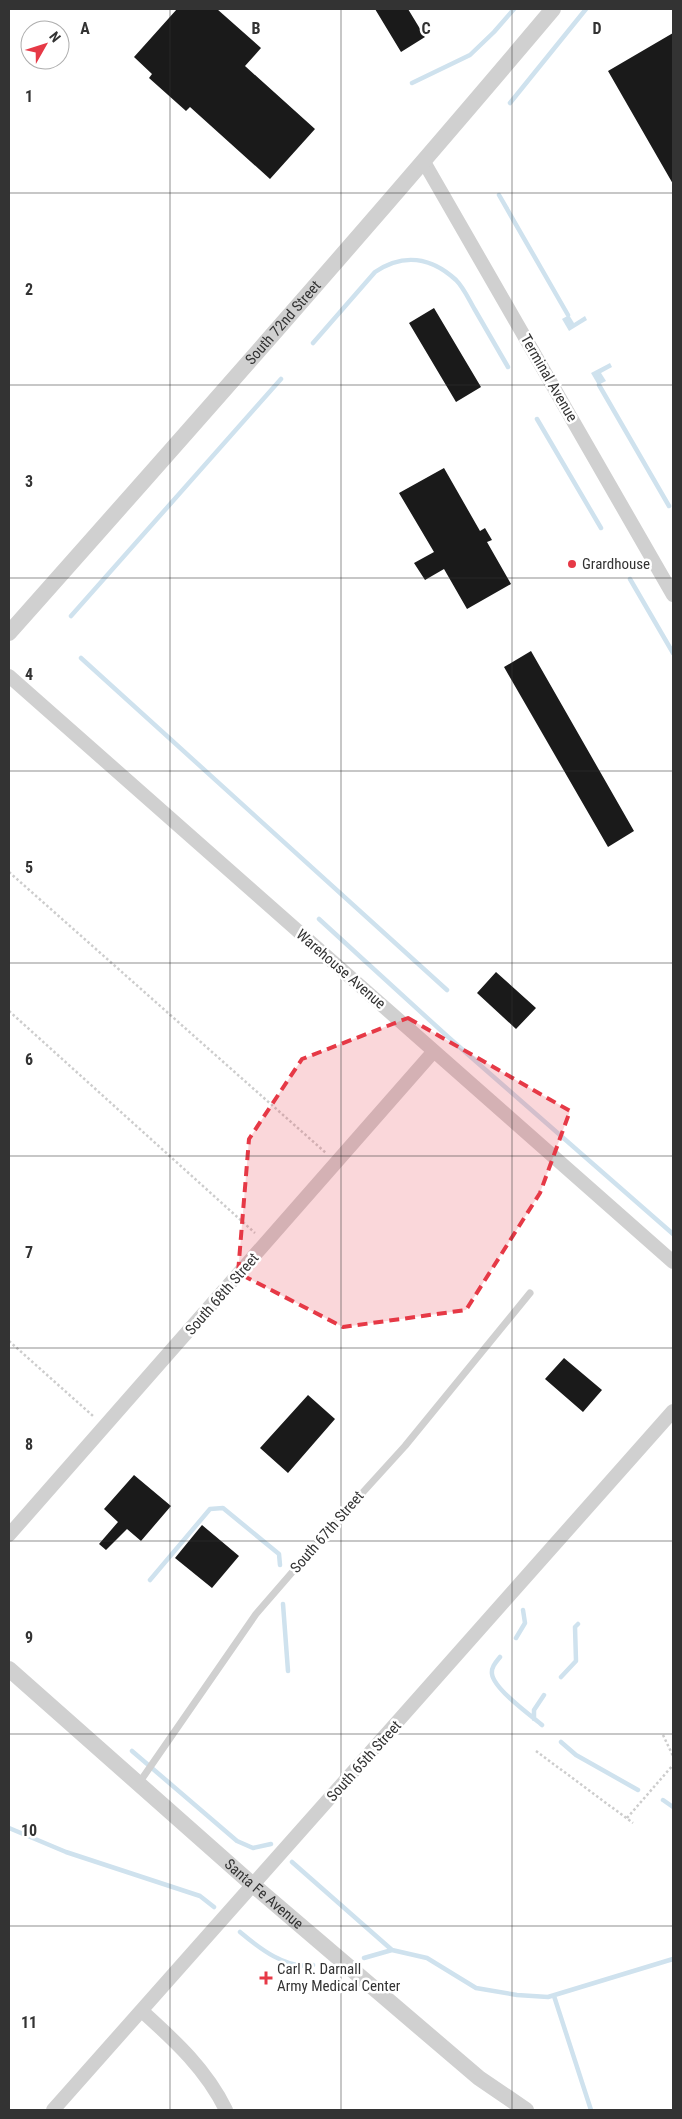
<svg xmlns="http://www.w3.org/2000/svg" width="682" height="2119" font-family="'Roboto Condensed',sans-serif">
	<rect width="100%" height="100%" fill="#fff"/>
	<path fill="#cfe2ee" d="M569 315 574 323 585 316 587 320 569 331 562 319Z
		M610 363 612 367 601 373 606 381 598 385 591 373Z"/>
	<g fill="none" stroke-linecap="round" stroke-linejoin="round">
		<path stroke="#cfe2ee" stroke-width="4.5" d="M412 83 470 55 494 32 514 9
			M510 103 586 9
			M499 195 568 315
			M313 343 375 272C403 253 431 257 456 280 464 288 469 300 475 310 486 329 497 348 508 367
			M599 385 669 506
			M537 419 601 528
			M630 579 673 653
			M71 616 281 379
			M81 658 447 990
			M319 919 447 1036 673 1234
			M150 1580 210 1509 223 1508 279 1554 280 1565
			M283 1604 288 1671
			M516 1638 525 1623 523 1610
			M500 1657C496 1662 491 1667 492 1674 494 1689 530 1715 542 1725
			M561 1677 576 1661 575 1627 578 1624
			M534 1719V1710L544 1695
			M561 1742 576 1755 638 1790
			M132 1751 237 1841 253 1848 271 1844
			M663 1800 673 1807
			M9 1828 66 1852 200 1896 214 1907
			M292 1862 392 1950
			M240 1932C259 1948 287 1970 313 1965
			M364 1958 392 1950 427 1958 476 1988 517 1995 548 1997 673 1959
			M554 1996 591 2110"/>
	</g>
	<path fill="#1a1a1a" d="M177 9H217L261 48 245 66 315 129 270 179 190 107 186 111 149 78 152 74 134 57Z
		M375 9H408L425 37 401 52Z
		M673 33V184L608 71Z
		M434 308 481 387 456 402 409 323Z
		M444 468 480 531 485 528 492 540 487 542 511 584 467 609 444 569 425 580 414 563 434 552 399 493Z
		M531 651 634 831 608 847 504 667Z
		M496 972 536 1008 516 1029 477 993Z
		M564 1358 602 1390 583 1412 545 1379Z
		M308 1395 335 1419 288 1473 260 1448Z
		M134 1475 171 1506 141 1541 127 1529 106 1550 99 1544 118 1522 104 1509Z
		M202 1525 239 1556 212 1588 175 1558Z"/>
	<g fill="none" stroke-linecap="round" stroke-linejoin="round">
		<path stroke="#cdcdcd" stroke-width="2.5" stroke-dasharray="2.5 2.5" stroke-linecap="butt" d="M9 872 326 1153
			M9 1011 255 1233
			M9 1341 93 1416
			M663 1735 673 1756
			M536 1751 633 1823
			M627 1818 673 1765"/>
		<path stroke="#d0d0d0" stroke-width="7" d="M139 1783 256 1614 334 1524 405 1446 530 1293"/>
		<path stroke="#d0d0d0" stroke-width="14" d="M424 162 673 595
			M9 676 673 1262
			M9 1535 434 1051
			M142 2011C175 2041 206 2069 226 2110
			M53 2110 673 1411"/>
		<g stroke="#d0d0d0" stroke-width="16">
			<path id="s1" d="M9 633C192 427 375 220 553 9"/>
			<path id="s2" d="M9 1669 253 1885 479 2078 526 2110"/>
		</g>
	</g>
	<path fill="#e63946" fill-opacity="0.2" stroke="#e63946" stroke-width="4" stroke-dasharray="10 6" stroke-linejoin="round" d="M408 1018 570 1111 540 1193 466 1310 343 1327 238 1273 249 1139 302 1059Z"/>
	<path fill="none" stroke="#333" stroke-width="1" stroke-opacity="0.55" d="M170 9V2110M341 9V2110M512 9V2110M9 193H673M9 385H673M9 578H673M9 771H673M9 963H673M9 1156H673M9 1348H673M9 1541H673M9 1734H673M9 1926H673"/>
	<g fill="#e63946" stroke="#fff" stroke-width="2">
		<circle cx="572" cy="564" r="5"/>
		<path d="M263.5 1970.5h5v5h5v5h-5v5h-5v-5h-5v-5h5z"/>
	</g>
	<g text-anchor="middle" stroke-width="5" stroke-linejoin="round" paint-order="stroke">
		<g font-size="15" fill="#333" stroke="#fff">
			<text dy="5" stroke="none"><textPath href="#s1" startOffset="414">South 72nd Street</textPath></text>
			<text transform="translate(549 378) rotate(60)" y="5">Terminal Avenue</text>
			<text transform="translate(341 969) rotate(41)" y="5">Warehouse Avenue</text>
			<text transform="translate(222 1294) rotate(-49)" y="5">South 68th Street</text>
			<text transform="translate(327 1532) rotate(-49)" y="5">South 67th Street</text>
			<text transform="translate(364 1761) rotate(-48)" y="5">South 65th Street</text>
			<text dy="5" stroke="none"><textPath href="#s2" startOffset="340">Santa Fe Avenue</textPath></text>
		</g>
		<g font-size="15" fill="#333" stroke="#fff" text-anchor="start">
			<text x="582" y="569">Grardhouse</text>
			<text x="277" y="1974">Carl R. Darnall<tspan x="277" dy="17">Army Medical Center</tspan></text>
		</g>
	</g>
	<g font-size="16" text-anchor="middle" font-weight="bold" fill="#333" stroke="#fff" stroke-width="5" stroke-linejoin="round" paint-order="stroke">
		<text x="85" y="34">A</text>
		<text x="256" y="34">B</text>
		<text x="426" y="34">C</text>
		<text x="597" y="34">D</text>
		<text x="29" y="102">1</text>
		<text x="29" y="295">2</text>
		<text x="29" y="487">3</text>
		<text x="29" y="680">4</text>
		<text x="29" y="873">5</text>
		<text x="29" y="1065">6</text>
		<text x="29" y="1258">7</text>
		<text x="29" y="1450">8</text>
		<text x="29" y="1643">9</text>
		<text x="29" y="1836">10</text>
		<text x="29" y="2028">11</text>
	</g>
	<rect width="682" height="2119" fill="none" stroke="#333333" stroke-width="20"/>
	<g transform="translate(45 45) rotate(51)"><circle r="24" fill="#ffffff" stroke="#adadad"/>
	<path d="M0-4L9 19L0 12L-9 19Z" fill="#e63946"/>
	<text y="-8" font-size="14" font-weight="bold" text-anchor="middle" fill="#333333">N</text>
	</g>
</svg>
